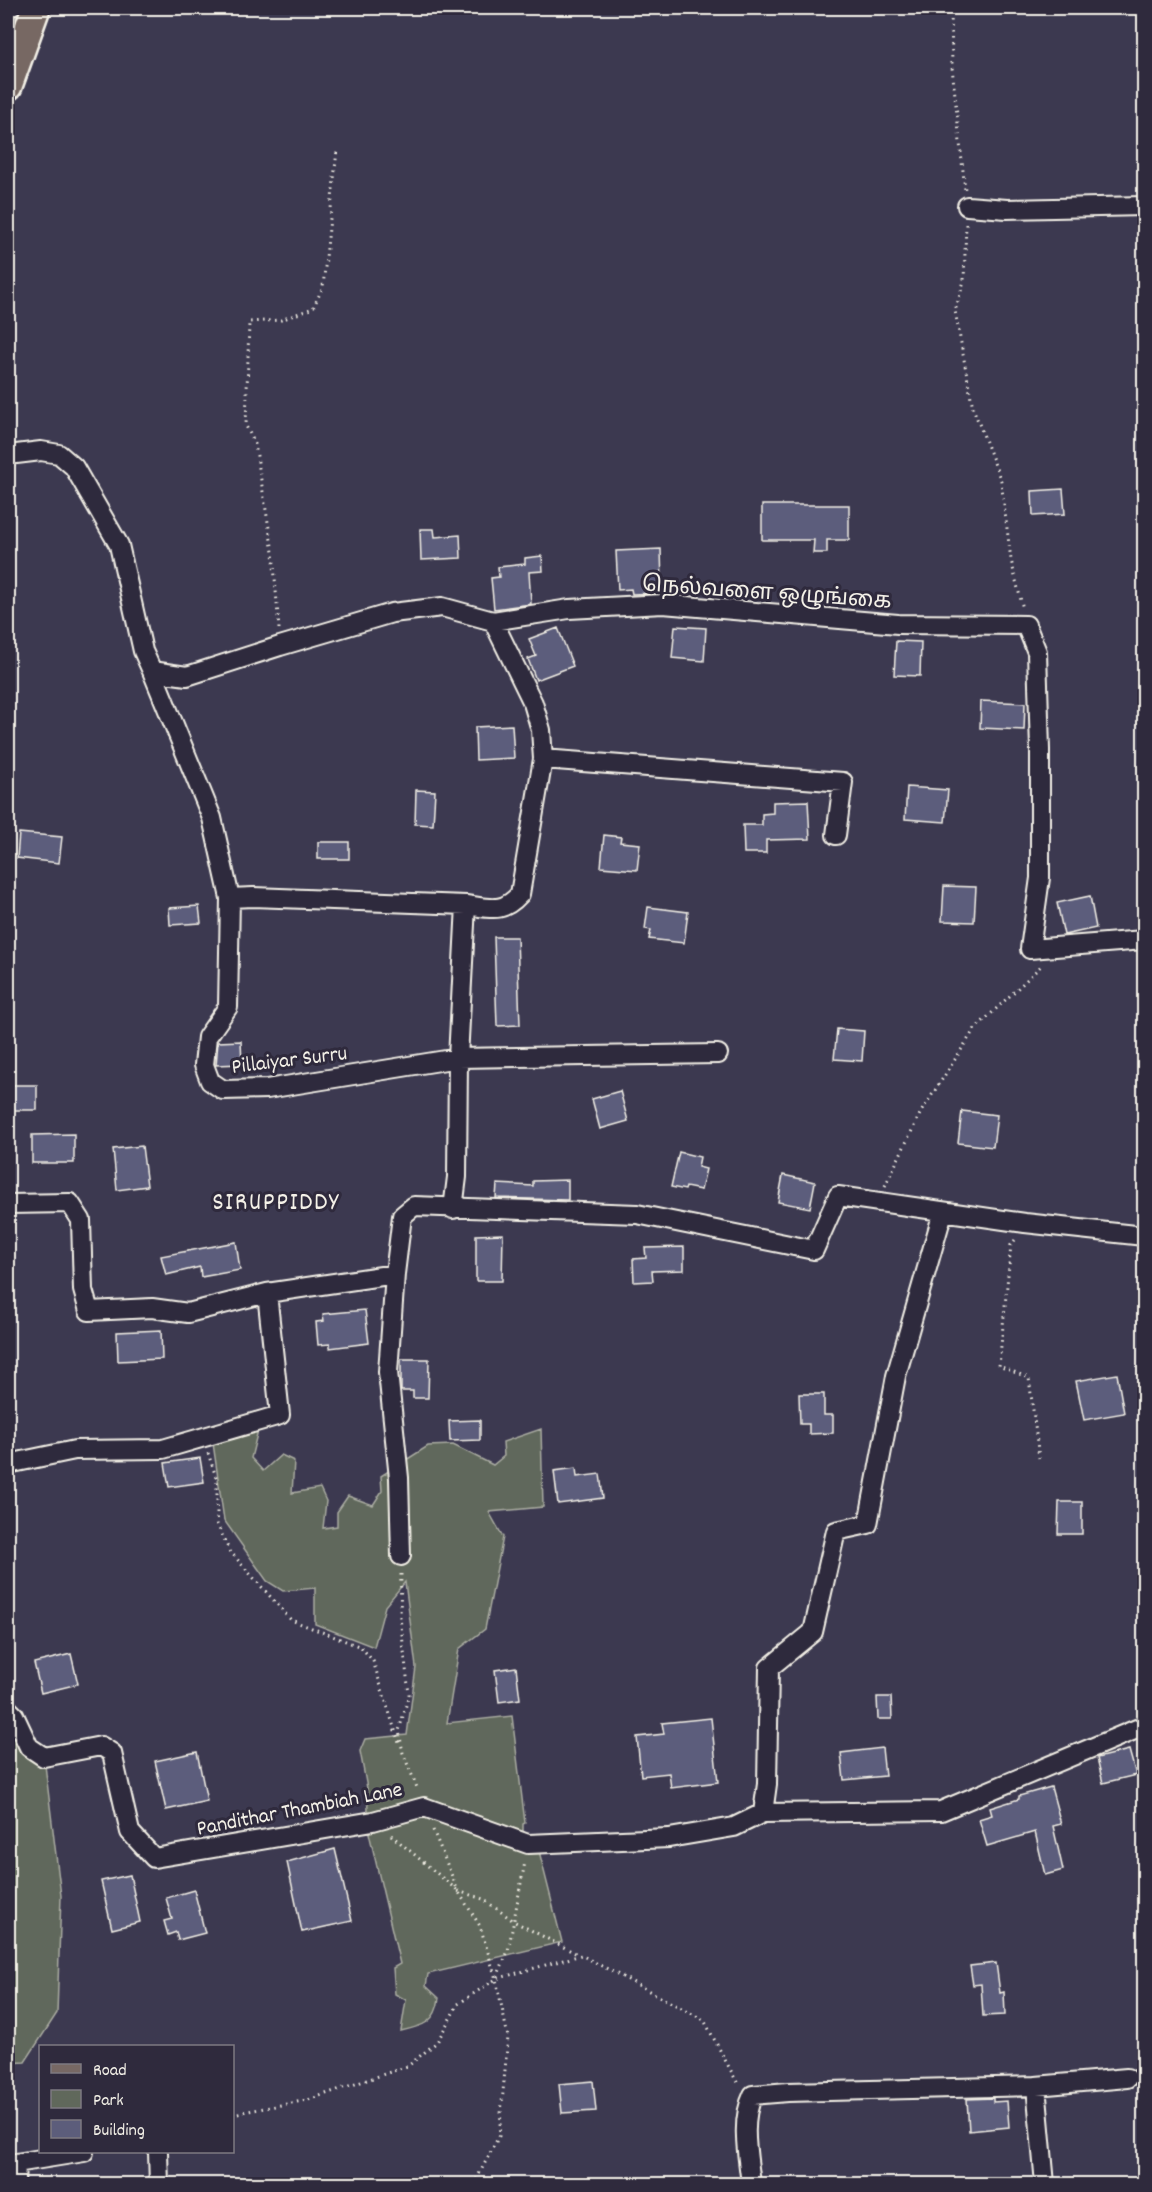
<svg xmlns="http://www.w3.org/2000/svg" width="1152" height="2192" font-family="Dekko,'Noto Sans Tamil',sans-serif">
	<rect width="100%" height="100%" fill="#3c3950"/>
	<filter id="ink" filterUnits="userSpaceOnUse"><feTurbulence type="fractalNoise" baseFrequency=".0167" numOctaves="2"/><feDisplacementMap in="SourceGraphic" scale="12" xChannelSelector="R" yChannelSelector="G"/><feConvolveMatrix kernelMatrix="1 2 1 2 8 2 1 2 1" color-interpolation-filters="sRGB"/></filter>
	<g filter="url(#ink)">
		<path fill="#60685b" stroke="#aaaca2" stroke-width="1.5" d="M541 1429 543 1507 489 1512 503 1537 485 1629 459 1649 447 1723 512 1716 525 1823 523 1824V1831L539 1851 562 1942 428 1974 426 1986 439 1998C436 2023 423 2026 401 2031L406 2000 395 1994 393 1968 400 1964 369 1833 367 1788 360 1751 365 1739 407 1735 416 1667 405 1582 385 1606 374 1647 315 1624V1588L283 1591 267 1581 224 1520 213 1443 258 1430 251 1458 263 1471 281 1455 294 1461 292 1493 320 1488 326 1501 323 1528 337 1526V1512L348 1496 373 1505 382 1491 381 1476 428 1446 453 1445 493 1465 504 1456 503 1442Z
			M8 1709 44 1757 61 1896 57 2013 25 2062 8 2063Z"/>
		<path fill="#5c5d7b" stroke="#f4f1e8" stroke-width="1.5" d="M1063 489 1065 514 1033 516 1032 491Z
			M762 505H849V540H827V553H813L814 540H762Z
			M420 529H434L435 537 460 535 461 558 421 560Z
			M661 549 662 585H656L657 593 632 594 631 589 618 590 616 551Z
			M542 556 543 571 529 572 531 604 494 609 491 578 499 577 498 567 525 564V558Z
			M675 626 706 628 704 661 672 658Z
			M558 628 573 666 536 680 528 659 536 656 529 639Z
			M896 641 921 642 920 676 894 675Z
			M981 701 1025 703 1024 730 980 728Z
			M512 725 514 758 476 760 475 727Z
			M907 787 948 790 945 822 905 819Z
			M416 790 435 791 433 825 415 824Z
			M808 801 810 839 766 840V853H744L743 825H762V814L773 813V802Z
			M19 833 62 837 59 863 17 858Z
			M604 835 621 837 620 842 640 844 637 870 601 867Z
			M318 842H349V859H318Z
			M944 886 976 887 974 922 942 921Z
			M1090 896 1096 928 1064 935 1057 903Z
			M199 906 201 923 170 925 169 908Z
			M648 907 688 912 684 943 649 939 651 930 645 929Z
			M494 937H517L520 1025 497 1026Z
			M837 1029 864 1031 862 1061 834 1059Z
			M241 1041 242 1064 216 1065 218 1042Z
			M8 1085H37V1110H8Z
			M620 1091 628 1121 600 1129 592 1099Z
			M962 1111 997 1115 993 1147 958 1143Z
			M74 1134V1163H32V1135Z
			M142 1146 147 1186 117 1190 113 1149Z
			M679 1152 700 1157 698 1167 706 1169 701 1190 686 1187 685 1190 671 1187Z
			M783 1175 815 1182 810 1208 778 1202Z
			M568 1180V1200L496 1198 497 1184 533 1186V1181Z
			M503 1234 502 1281H476V1235Z
			M236 1242 240 1270 201 1277 200 1267 166 1275 161 1256Z
			M684 1247V1270L652 1271 653 1281 634 1282 633 1259 646 1258 645 1248Z
			M365 1310 369 1343 330 1348V1344L318 1345 316 1322 324 1321 323 1314Z
			M161 1330 162 1359 118 1361 117 1332Z
			M401 1359H429L428 1398H413V1391H401Z
			M1117 1374 1124 1413 1084 1420 1076 1381Z
			M799 1394H824V1415H833V1433L809 1434V1424H800Z
			M480 1420V1440L450 1441 449 1421Z
			M200 1458 204 1482 169 1487 165 1463Z
			M576 1468 577 1477 600 1474 603 1498 558 1504 554 1471Z
			M1059 1502H1082V1534H1058Z
			M71 1654 78 1684 41 1693 34 1663Z
			M516 1667 520 1699 499 1702 495 1670Z
			M877 1697H891L892 1719H878Z
			M711 1718 718 1782 671 1788 669 1773 641 1776 637 1737 664 1734 662 1723Z
			M882 1748 885 1776 844 1780 841 1753Z
			M1129 1750 1136 1775 1103 1783 1097 1758Z
			M197 1752 207 1801 166 1810 155 1761Z
			M1051 1787 1061 1824 1053 1826 1063 1870 1045 1875 1035 1832 987 1846 979 1819 992 1815 990 1808 1019 1799V1796Z
			M335 1849 352 1921 302 1932 287 1862Z
			M130 1875 140 1922 112 1929 101 1881Z
			M194 1890 205 1933 178 1940 176 1932 168 1935 164 1921 172 1919 166 1898Z
			M996 1963 1000 1993 1004 1992 1005 2015 983 2016 981 1984 973 1985 970 1966Z
			M593 2081 596 2111 562 2113 559 2084Z
			M993 2098V2102L1007 2101 1009 2127 969 2131 967 2099Z"/>
		<g fill="none" stroke-linecap="round" stroke-linejoin="round">
			<defs>
				<path id="street" d="M967 206 1007 209 1144 206
					M8 455 41 451 59 454 74 467 119 545 143 651 152 671 187 676 280 646 392 613 442 607 493 621 569 609 663 604 898 624 1026 625 1037 652 1040 750V878L1030 949 1144 940
					M152 671 212 818 230 898 253 897 466 905C491 908 502 914 520 894L543 759 541 730 533 703 493 621
					M543 759 843 782 836 835
					M230 898 228 1007 207 1037 204 1065 210 1081 223 1090 267 1089 458 1058 718 1054
					M8 1204 70 1203 81 1220 83 1290 89 1311 152 1308 188 1313 267 1293 395 1274 402 1216 414 1206 637 1214 814 1250 838 1196 1025 1223 1144 1236
					M453 1209 457 1177 458 1058 466 905
					M395 1274 388 1372 399 1478 401 1556
					M8 1464 75 1450 163 1449 280 1415 267 1293
					M8 1709 14 1715 29 1747 44 1757 101 1746 112 1753 130 1832 154 1858 373 1821 424 1807 528 1844 669 1838 734 1827 763 1813 941 1811 1144 1726
					M763 1813 767 1784 769 1668 813 1632 836 1531 868 1524 896 1376 943 1212
					M1036 2086 1045 2184
					M158 2152 159 2184
					M15 2184 16 2163 84 2152
					M751 2184C748 2156 740 2122 753 2095L788 2092 1036 2086 1127 2078"/>
				<path id="primary" d="M8 86 36 8"/>
			</defs>
			<use href="#street" stroke="#f4f1e8" stroke-width="22"/>
			<use href="#primary" stroke="#f4f1e8" stroke-width="32"/>
			<path stroke="#f4f1e8" stroke-width="3" stroke-dasharray="1.5 4.5" stroke-linecap="butt" d="M951 8 952 67 965 190
				M966 224 964 281 955 311 973 408 1001 481 1011 560 1023 609
				M279 629 273 552 255 444 246 426 249 322 281 320 313 308 323 287 337 150
				M885 1186 921 1112 974 1030 1041 966
				M1015 1240 1011 1245 999 1366 1029 1378 1039 1458
				M208 1453 217 1480V1524L229 1550 291 1620 361 1647 373 1661 399 1743
				M401 1574 400 1617 409 1694 399 1731 403 1753 418 1790
				M433 1830 458 1891 483 1899 515 1922 579 1955
				M391 1835 458 1891 480 1926 496 1979 508 2037 499 2136 474 2184
				M497 1977 508 1951 525 1862
				M232 2114 308 2100 408 2066 437 2042 458 2004 496 1979 581 1955 704 2020 739 2086"/>
			<use href="#street" stroke="#2f2a3d" stroke-width="18"/>
			<use href="#primary" stroke="#776864" stroke-width="27"/>
		</g>
	</g>
	<g text-anchor="middle" stroke-width="6" stroke-linejoin="round" paint-order="stroke">
		<g font-size="22" fill="#f4f1e8" stroke="#2f2a3d">
			<text transform="translate(767 591) rotate(4)" y="8">நெல்வளை ஒழுங்கை</text>
			<text transform="translate(289 1058) rotate(-7)" y="8">Pillaiyar Surru</text>
			<text transform="translate(299 1807) rotate(-11)" y="8">Pandithar Thambiah Lane</text>
		</g>
		<g font-size="26" letter-spacing="1.5" fill="#f4f1e8" stroke="#2f2a3d">
			<text x="276" y="1209">SIRUPPIDDY</text>
		</g>
	</g>
	<rect width="1152" height="2192" fill="none" stroke="#2f2a3d" stroke-width="30"/>
	<rect x="15" y="15" width="1122" height="2162" fill="none" stroke="#f4f1e8" stroke-width="2" filter="url(#ink)"/>
	<rect x="39" y="2045" width="195" height="108" fill="#2f2a3d" stroke="#7e7a81" stroke-width="1.5"/>
	<rect x="51" y="2064" width="30" height="9" fill="#776864" stroke="#7e7a81" stroke-width="1.5"/>
	<text x="93" y="2075" font-size="18" fill="#f4f1e8">Road</text>
	<rect x="51" y="2090" width="30" height="18" fill="#60685b" stroke="#7e7a81" stroke-width="1.5"/>
	<text x="93" y="2105" font-size="18" fill="#f4f1e8">Park</text>
	<rect x="51" y="2120" width="30" height="18" fill="#5c5d7b" stroke="#7e7a81" stroke-width="1.5"/>
	<text x="93" y="2135" font-size="18" fill="#f4f1e8">Building</text>
</svg>
